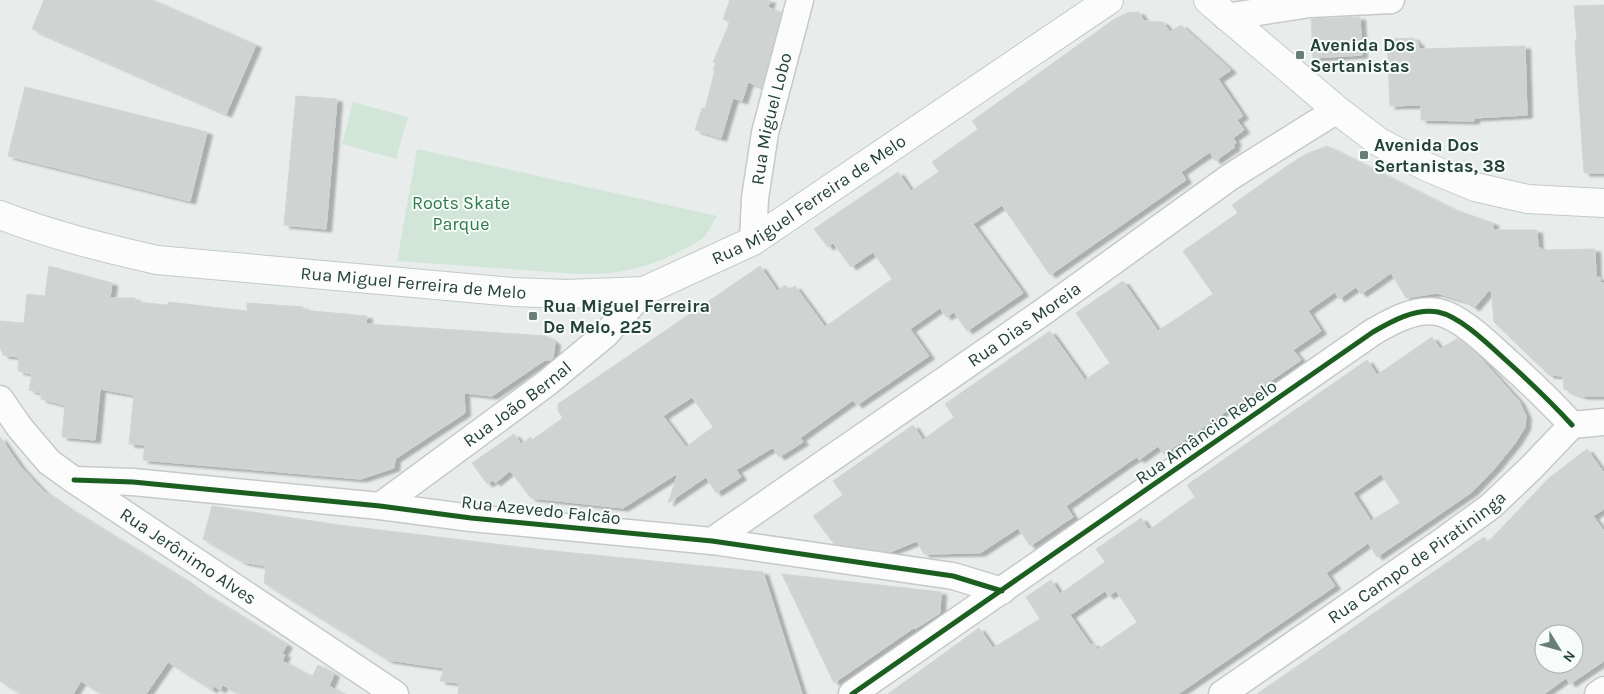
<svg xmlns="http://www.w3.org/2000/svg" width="1604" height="694" font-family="Karla,sans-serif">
	<defs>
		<filter id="shadow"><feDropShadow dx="5.5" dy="3" stdDeviation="1" flood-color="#0004"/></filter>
	</defs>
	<rect width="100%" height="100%" fill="#e8edeb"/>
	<path fill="#d1e6d8" d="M353 102 408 117 396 159 342 144Z
		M417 149 717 216C713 222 710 230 705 236 699 242 690 246 682 250 650 268 616 275 579 274L397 261Z"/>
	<path fill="#cfd4d2" stroke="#d1d6d4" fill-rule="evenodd" filter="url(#shadow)" d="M44 0H152L256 45 226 114 32 29Z
		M730 0H770L768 7 781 13 762 87 748 82 742 101 733 98 721 138 695 130 702 108 705 109 715 70H713L716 63 713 62 730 22 723 19Z
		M1604 5V173H1584L1576 58 1575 41H1577L1574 6Z
		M1139 12 1144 21 1163 22 1170 32 1181 25 1231 70 1218 79 1243 116 1237 120 1244 130 1233 138 1236 143 1233 145 1235 147 1215 161 1210 152 1181 172 1186 180 1050 275 1002 205 973 224 1023 293 967 331 954 312 946 317 940 308 910 329 929 356 857 405 853 400 800 438 803 442 779 457 773 448 770 449 736 470 741 477 716 493 706 477 668 503 678 473 623 508 531 498 510 471 495 483 493 480 487 484 472 463 514 434 521 444 531 437 532 440 563 418 558 411V404L760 266 777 291 785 285 789 290 795 286 825 327 892 279 873 252 851 267 833 243 828 247 814 229 898 172 911 191 939 172 932 162 978 129 972 121 1113 20 1127 13ZM692 397 713 427 686 447 663 416Z
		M1360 17 1362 55 1313 58 1311 19Z
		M1414 38 1415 42H1418L1419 49 1525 46 1527 115 1474 118V121L1421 120V105L1390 106 1387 39Z
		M25 87 207 132 190 201 8 156Z
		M296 96 337 99 326 229 284 225Z
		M1327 146 1455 210 1493 223V230H1537L1538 248H1541V250L1595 249 1596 278 1600 277V283H1604V396H1582L1564 389 1563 376 1549 375 1494 322 1491 288 1474 308 1465 301 1437 293 1406 298 1391 273 1361 294 1356 287 1339 299 1335 292 1308 311 1321 331 1293 350 1301 360 1164 454 1158 446 1139 460 1137 457 1129 462 1066 506 1073 517 1030 546 1018 528 980 553 924 554 917 541 890 552 834 544 813 516 843 495 833 481 913 425 923 440 954 417 945 404 1050 331 1085 380 1110 363 1076 313 1123 281 1158 331 1213 294 1183 251 1238 213 1232 205 1287 166 1306 154Z
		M49 266 112 283 110 298H135L134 302 168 305V302L247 311V303L303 307 302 310 367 316 366 324 546 336 555 342 553 358 551 360H545L492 396 464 393 465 413 395 459 394 468 361 479 143 460 145 445 129 444 134 395 100 389 95 440 62 437 65 405 41 399V393L29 390 32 374 18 371 19 357 3 355 0 347V321L24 323 27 294 45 296Z
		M1432 337 1440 349 1458 338 1477 354 1519 401 1526 416 1525 427 1516 442 1495 468 1472 492 1377 557 1368 543 1326 573 1335 586 1178 694H888L979 628 993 648 1040 619 1026 597 1051 580 1060 594 1105 562 1096 549 1141 518 1149 530 1195 497 1187 485 1367 360 1377 375ZM1381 474 1400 503 1371 521 1353 493ZM1105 591 1108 596 1116 591 1137 622 1097 650 1093 643 1091 645 1070 615Z
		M0 437 20 466 44 492 69 509 183 579 198 590 287 645 282 653 285 655 282 661 312 677 318 665 334 674 329 686 343 694H239L223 685 220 690 214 686 212 690 168 662 146 694H101L81 681 73 694H21L0 681Z
		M1587 449 1604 473V509L1593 516 1604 531V661L1570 684 1566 678 1544 694H1257L1484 537 1488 542 1549 478ZM1544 634H1574V664H1544Z
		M212 506 339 525 544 550 763 572 802 694H458L459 683 440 681 444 668 388 660 264 583 266 566 243 562 203 539Z
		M782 574 941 592 940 613 915 629V627L834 683Z"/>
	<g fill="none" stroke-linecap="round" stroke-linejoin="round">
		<defs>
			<g id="minor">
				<path d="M1226 17 1310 4 1391 0"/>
				<path id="s1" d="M753 241 755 198 765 133 800 0"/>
				<path id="s2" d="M0 399 20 428 49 462 74 480 395 694"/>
				<path d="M74 480 133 482 380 506 471 518 712 541 953 576 1002 591"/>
				<path id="s3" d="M380 506 547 383 606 334 644 291"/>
				<path id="s4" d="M712 541 1043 312 1230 177 1337 110"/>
				<path d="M852 694 1373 332C1392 321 1415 308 1438 312 1462 317 1491 347 1509 363 1531 383 1552 403 1572 425"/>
				<path id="s5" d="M1222 694 1440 543 1491 506 1531 468 1572 425 1604 422"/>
				<path d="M1598 694 1604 690"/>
			</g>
			<g id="secondary">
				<path d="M1208 0 1337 110 1379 142 1427 167 1475 187 1528 199 1604 203"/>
				<path id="s6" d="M0 215C51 235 104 248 157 260L513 292 567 294 644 291 753 241 1109 0"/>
			</g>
		</defs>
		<use href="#minor" stroke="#c5cac8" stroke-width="29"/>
		<use href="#secondary" stroke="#c3cbc8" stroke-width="30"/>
		<use href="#minor" stroke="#fcfcfc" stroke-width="26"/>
		<use href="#secondary" stroke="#fcfcfc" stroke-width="28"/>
		<defs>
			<path id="cycleway" d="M74 480 133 482 380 506 471 518 712 541 953 576 1002 591
				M852 694 1373 332C1392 321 1415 308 1438 312 1462 317 1491 347 1509 363 1531 383 1552 403 1572 425"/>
		</defs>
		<use href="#cycleway" stroke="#f7fbf9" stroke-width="8"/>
		<use href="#cycleway" stroke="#1b5e20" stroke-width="5"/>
	</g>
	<g fill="#697e78" stroke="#f7fbf9" stroke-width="2">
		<rect x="1295" y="50" width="10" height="10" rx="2.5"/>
		<rect x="1359" y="150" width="10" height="10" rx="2.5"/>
		<rect x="528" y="311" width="10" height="10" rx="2.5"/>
	</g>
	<g text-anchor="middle" stroke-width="4" stroke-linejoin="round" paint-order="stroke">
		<g font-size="18" font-weight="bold" fill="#24423a" stroke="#f7fbf9" text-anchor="start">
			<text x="1310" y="51">Avenida Dos<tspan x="1310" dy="21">Sertanistas</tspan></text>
			<text x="1374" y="151">Avenida Dos<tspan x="1374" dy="21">Sertanistas, 38</tspan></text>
			<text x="543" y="312">Rua Miguel Ferreira<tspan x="543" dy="21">De Melo, 225</tspan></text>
		</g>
		<g font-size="18" fill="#24423a" stroke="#f7fbf9">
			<text dy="6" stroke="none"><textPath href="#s1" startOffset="124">Rua Miguel Lobo</textPath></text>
			<text dy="6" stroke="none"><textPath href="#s6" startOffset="841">Rua Miguel Ferreira de Melo</textPath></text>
			<text dy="6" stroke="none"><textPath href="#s6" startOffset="421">Rua Miguel Ferreira de Melo</textPath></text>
			<text dy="6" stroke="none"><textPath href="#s4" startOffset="380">Rua Dias Moreia</textPath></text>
			<text dy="6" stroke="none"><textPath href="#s3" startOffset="171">Rua João Bernal</textPath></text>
			<text transform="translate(1206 432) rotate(-35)" y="6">Rua Amâncio Rebelo</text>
			<text transform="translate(541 510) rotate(6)" y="6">Rua Azevedo Falcão</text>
			<text dy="6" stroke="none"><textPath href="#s2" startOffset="248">Rua Jerônimo Alves</textPath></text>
			<text dy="6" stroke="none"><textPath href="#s5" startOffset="238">Rua Campo de Piratininga</textPath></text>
		</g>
		<g font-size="18" fill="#2d7a4b" stroke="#f7fbf9">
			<text x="461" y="209">Roots Skate<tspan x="461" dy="21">Parque</tspan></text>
		</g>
	</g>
	<g transform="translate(1559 649) rotate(127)"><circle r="24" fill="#f7fbf9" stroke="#a3b1ad"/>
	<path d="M0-4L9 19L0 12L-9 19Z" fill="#697e78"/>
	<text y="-8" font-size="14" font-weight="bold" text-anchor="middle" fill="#24423a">N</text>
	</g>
</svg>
